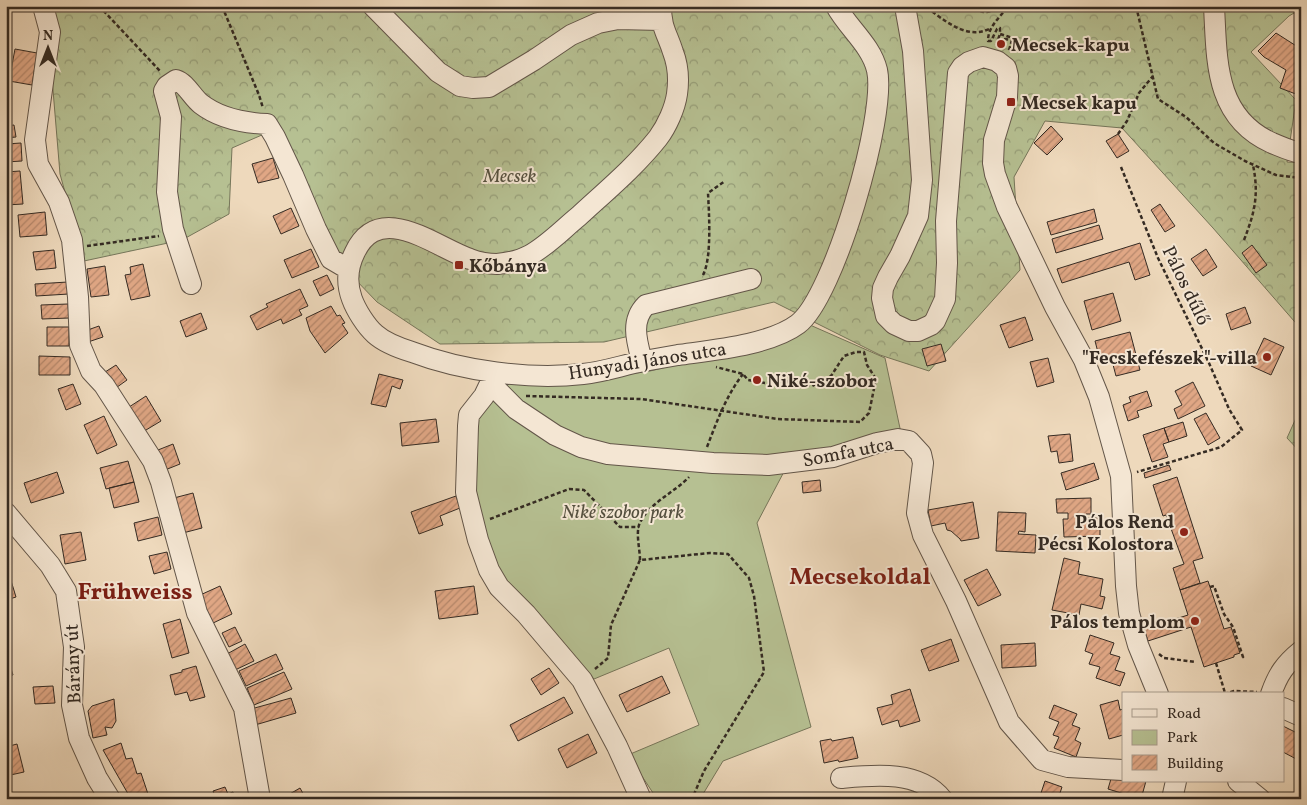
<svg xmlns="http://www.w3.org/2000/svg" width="1307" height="805" font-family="Vollkorn,serif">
	<defs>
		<pattern id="forest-crowns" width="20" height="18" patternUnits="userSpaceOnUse" patternTransform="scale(1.25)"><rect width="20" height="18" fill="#b6c092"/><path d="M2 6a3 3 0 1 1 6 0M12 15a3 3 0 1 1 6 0" fill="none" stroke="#959c77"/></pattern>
		<pattern id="building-hatch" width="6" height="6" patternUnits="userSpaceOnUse" patternTransform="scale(1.25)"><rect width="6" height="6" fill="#e0a785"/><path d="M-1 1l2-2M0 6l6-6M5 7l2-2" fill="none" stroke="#b6886c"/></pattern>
	</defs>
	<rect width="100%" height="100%" fill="#eed9bc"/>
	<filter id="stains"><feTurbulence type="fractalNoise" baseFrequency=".004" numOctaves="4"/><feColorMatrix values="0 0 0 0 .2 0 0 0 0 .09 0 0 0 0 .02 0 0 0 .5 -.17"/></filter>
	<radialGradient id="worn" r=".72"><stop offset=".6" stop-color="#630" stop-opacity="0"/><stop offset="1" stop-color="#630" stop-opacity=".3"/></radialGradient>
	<path fill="url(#forest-crowns)" stroke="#76765a" d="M46 6H1301V9L1289 16 1251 52 1296 100 1287 162 1301 163V329L1213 228 1122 128 1045 121 1014 177 1020 270 929 371 880 355 774 302 604 342 440 344 377 302 329 252 271 131 232 148 229 214 182 240 84 261 60 174Z
		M1301 407V453L1287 438Z"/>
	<path fill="#b6c092" stroke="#76765a" d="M810 325 885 358 901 433 787 466 757 523 811 727 723 761 700 799H657L628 755 699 725 669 648 594 679 501 579 475 513 476 413 497 377 571 382 650 371 794 336Z"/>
	<path fill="url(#building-hatch)" stroke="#352b23" d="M1276 33 1301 49V96L1280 88 1286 70 1264 57 1258 51Z
		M15 49 37 53 32 85 9 81Z
		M14 125 16 137 6 138V126Z
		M1051 126 1063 139 1047 155 1034 143Z
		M1118 134 1129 151 1117 158 1106 141Z
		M21 143 22 161 6 162V144Z
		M273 158 279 178 258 183 252 164Z
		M20 171 23 204 6 205V172Z
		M1160 204 1175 226 1165 232 1151 210Z
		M291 208 299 226 281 234 273 216Z
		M1094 209 1097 222 1051 235 1047 222Z
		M45 212 47 235 20 237 18 215Z
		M1099 225 1103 239 1056 253 1052 239Z
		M1140 243 1150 275 1135 280 1129 262 1062 283 1057 269Z
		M1252 245 1267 265 1256 273 1242 253Z
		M311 249 319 267 292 278 284 260Z
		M1206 249 1217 267 1203 276 1191 259Z
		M54 250 56 268 36 270 33 252Z
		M143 264 150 296 131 300 125 275 131 274 130 267Z
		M105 266 109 295 91 297 87 269Z
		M327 275 334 289 320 296 313 281Z
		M68 282 69 294 36 296 35 284Z
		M300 289 308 306 299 310 302 315 283 324 281 319 257 330 250 316 268 307 266 304Z
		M1113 293 1121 321 1092 330 1084 301Z
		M68 304 69 318 42 319 41 305Z
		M331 306 337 316 340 315 345 323 342 324 348 333 325 353 310 331 306 318Z
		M1245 307 1251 323 1231 330 1226 314Z
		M201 313 207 329 186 337 180 321Z
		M1025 317 1033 340 1009 348 1000 325Z
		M99 326 103 337 85 343 82 332Z
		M47 327H69V346H47Z
		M1130 332 1140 370 1116 376 1111 357 1100 360 1095 341Z
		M1264 338 1284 347 1271 375 1251 366Z
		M941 344 946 361 927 366 922 349Z
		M39 356 70 357V375H39Z
		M1048 358 1054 382 1037 387 1030 362Z
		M116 365 127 380 113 390 102 374Z
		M379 374 403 380 400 389 392 386 386 407 371 404Z
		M1193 382 1205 406 1178 419 1174 409 1182 405 1175 391Z
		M73 384 81 404 66 410 58 389Z
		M1147 391 1152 406 1137 411 1139 417 1128 421 1123 405 1131 402 1129 397Z
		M146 396 161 421 141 433 126 409Z
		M1206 413 1220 438 1208 445 1194 419Z
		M104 416 117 445 97 454 84 425Z
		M436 419 439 442 402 446 400 423Z
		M1183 422 1187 436 1169 442 1164 428Z
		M1164 428 1169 442 1163 444 1168 457 1152 462 1143 435Z
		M1070 434 1073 461 1059 463 1057 451 1051 452 1048 436Z
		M173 444 180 464 160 472 153 452Z
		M128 461 134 482 106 489 100 468Z
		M1094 463 1099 479 1066 490 1061 473Z
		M1169 465 1171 470 1145 478 1144 473Z
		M57 472 64 493 31 503 24 483Z
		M1177 477 1203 558 1193 561 1200 583 1180 590 1173 568 1184 564 1166 515 1163 516 1153 485Z
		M820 480 821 491 803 493 802 482Z
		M134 482 139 502 114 508 109 488Z
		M193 493 202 528 179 534 170 499Z
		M456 496 460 508 440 516 443 525 419 534 411 512Z
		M1091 498V514H1086V518H1100V536L1064 537 1063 519H1068V513H1057L1056 499Z
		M973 502 979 538 961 541 960 539 951 531 947 530 945 523 931 526 928 510Z
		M998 512 1026 513 1025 532 1019 531 1018 534 1036 535 1035 553 996 551Z
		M158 517 162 535 138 541 134 523Z
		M81 532 86 560 65 564 60 535Z
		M167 552 171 569 154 574 149 556Z
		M1064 558 1080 562 1078 574 1103 579 1100 596 1105 597 1102 609 1081 604 1079 615 1052 610Z
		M987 569 1001 595 978 606 964 580Z
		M9 574 16 597 6 600V575Z
		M1208 581 1224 629 1231 627 1240 653 1234 655V657L1204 667 1191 627 1148 641 1144 629 1188 615 1180 590Z
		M220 586 232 614 211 624 198 596Z
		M474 586 478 614 439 619 435 591Z
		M180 619 189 653 172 658 163 624Z
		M235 627 242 641 229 647 222 633Z
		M1090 635 1114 643 1110 654 1120 657 1115 670 1125 673 1120 686 1096 678 1100 667 1089 664 1093 654 1085 651Z
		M951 639 959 661 929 671 921 650Z
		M1035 643 1036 666 1002 668 1001 645Z
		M245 644 254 661 235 670 227 654Z
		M6 652 13 675 6 677Z
		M276 654 283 669 246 686 239 671Z
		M196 666 205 697 190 701 187 692 175 695 170 675 182 672V670Z
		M549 668 559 683 541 695 531 679Z
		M284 672 292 689 254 705 247 688Z
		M662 676 670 693 627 712 619 695Z
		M53 686 55 703 35 704 33 687Z
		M910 689 920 721 900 727 898 720 882 725 877 708 893 704 891 695Z
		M564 697 573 713 518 741 510 725Z
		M291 698 296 713 255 725 251 709Z
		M114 699 116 721 112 728 105 727 107 735 93 738 88 711 92 706Z
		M1118 700 1120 710 1123 709V735L1109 739 1100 705Z
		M1054 705 1077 714 1072 725 1080 728 1075 740 1081 743 1076 757 1054 748 1059 737 1053 735 1059 722 1049 718Z
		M1283 726 1301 735 1300 761 1283 752Z
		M588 734 597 753 567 768 558 749Z
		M853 737 858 758 839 762 838 760 824 763 820 741 831 739 832 741Z
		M121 743 126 759 132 758 137 774 141 773 148 794 131 799 103 750Z
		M17 744 24 772 6 776V747Z
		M1113 772 1123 775V781H1146L1141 799 1108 789Z
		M1045 781 1062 787 1058 799H1039Z
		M225 787 228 794 233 792 235 799H216L213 791Z
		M300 788 306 799H290L288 795Z"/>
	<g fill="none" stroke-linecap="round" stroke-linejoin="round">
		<defs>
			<path id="minor" d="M43 6 50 32 35 140 38 164 59 202 72 240 78 297 80 345 91 371 104 385 153 461 161 482 197 613 244 708 260 799
				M373 6 438 72 460 86 473 88 489 87 534 60 571 35 598 23 618 19 661 20
				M661 6C661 28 667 33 673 52 678 65 679 80 677 94 675 108 667 126 658 138 635 167 606 191 579 216 563 229 548 245 530 255 521 260 508 263 497 264 488 264 478 262 470 259 435 247 380 200 355 252 347 268 346 283 352 299 356 310 366 326 375 334 385 343 399 348 412 352 462 371 529 380 583 374 604 372 623 365 644 361 655 359 667 357 678 355 713 350 770 345 798 324 834 297 887 115 877 70 871 45 848 28 836 6
				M905 6 913 51 922 180 918 216 900 256 888 277 883 288 882 298 886 316 894 324 909 331H918L931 325 935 321 945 299 947 263 946 221 958 73 962 67 969 62 983 57 997 61 1006 68 1008 76 1007 97 994 140 993 163 995 174 1007 207 1055 307 1084 360 1099 397 1121 476 1126 586 1129 613 1138 645 1158 694
				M1214 6C1217 60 1214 117 1272 143 1282 147 1290 151 1301 153
				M191 284 173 229 167 192 171 117 164 91 167 86 176 80C186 83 192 97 201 104 219 118 245 123 267 124L275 137 293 175 316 229 331 259 348 269
				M642 361C637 342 630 321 646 305L751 279
				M495 373 484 396 469 415 468 426 466 492 478 540 489 570 499 587 526 614 582 680 617 746 641 799
				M491 384 516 409 555 435 581 447 608 454 713 463 768 465 833 457 877 443 898 439 909 441 921 454 923 463 917 513 923 535 956 601 1009 722 1042 760 1068 767 1123 770
				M6 513 50 565 66 591 74 647 72 705 79 738 97 778 110 799
				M1271 694C1278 674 1285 664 1301 651
				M1283 708 1301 716
				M841 778C874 775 919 770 942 799
				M1238 781 1260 799
				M1172 799 1176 781"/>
		</defs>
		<use href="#minor" stroke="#635649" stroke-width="22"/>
		<path stroke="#352b23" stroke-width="2.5" stroke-dasharray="4 2.5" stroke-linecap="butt" d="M99 6 160 71
			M222 6 259 95 263 108
			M921 6 926 7C944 20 966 40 989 29
			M968 6C984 12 985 16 1001 6
			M1136 6 1158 99 1186 117 1214 143 1245 161 1276 175 1300 178 1301 172
			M996 45 1000 34
			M1003 46 1005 39 1012 40 1013 38 1000 34V28L997 29 991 41H988C988 26 1000 18 1008 6
			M1009 50 1012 40
			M1118 134 1127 121 1139 93 1153 76
			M1121 167 1158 258 1209 363 1229 409 1242 430 1221 447 1137 472
			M1244 240C1255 212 1259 194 1253 165
			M87 246 159 236
			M703 275C712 258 709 213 708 193L725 181
			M526 396 641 399 778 419 860 422 869 413 876 379 867 365 864 352H856L844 356 831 376 812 386 785 381 765 383 748 380 743 374 716 367
			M707 447C717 421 726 396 743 374
			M490 519 569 489 584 490 620 527H639
			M640 560C640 550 636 535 639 525 647 504 674 493 689 477
			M1210 587 1214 586 1224 614 1233 627 1243 657H1241
			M1159 654 1164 658 1196 662
			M1216 663 1225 693
			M595 669 608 658 611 625 640 560 710 553 728 554 749 578 754 596 764 672 704 771 692 799
			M1224 694 1234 691 1257 692
			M1275 797 1286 799"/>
		<use href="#minor" stroke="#f4e6d3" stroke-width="20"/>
	</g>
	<g fill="#8f2418" stroke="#f4e6d3" stroke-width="2">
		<circle cx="1001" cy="44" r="5"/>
		<rect x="1006" y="97" width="10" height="10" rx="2.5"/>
		<rect x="454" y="260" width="10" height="10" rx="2.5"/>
		<circle cx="1267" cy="357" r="5"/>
		<circle cx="757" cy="380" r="5"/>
		<circle cx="1184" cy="532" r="5"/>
		<circle cx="1195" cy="621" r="5"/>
	</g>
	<g text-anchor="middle" stroke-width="4" stroke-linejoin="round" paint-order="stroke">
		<g font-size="19" font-weight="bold" fill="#352b23" stroke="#f4e6d3" text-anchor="start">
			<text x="1011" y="51">Mecsek-kapu</text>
			<text x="1021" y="109">Mecsek kapu</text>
			<text x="469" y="272">Kőbánya</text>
			<text x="1257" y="364" text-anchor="end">"Fecskefészek"-villa</text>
			<text x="767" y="387">Niké-szobor</text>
			<text x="1174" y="528" text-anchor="end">Pálos Rend<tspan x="1174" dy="22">Pécsi Kolostora</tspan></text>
			<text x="1185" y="628" text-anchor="end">Pálos templom</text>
		</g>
		<g font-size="19" font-style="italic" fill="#55503f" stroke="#f4e6d3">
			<text x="510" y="182">Mecsek</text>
			<text x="623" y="518">Niké szobor park</text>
		</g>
		<g font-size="19" fill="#352b23" stroke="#f4e6d3">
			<text transform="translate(1187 285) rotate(64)" y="7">Pálos dűlő</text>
			<text transform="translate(647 360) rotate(-9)" y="7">Hunyadi János utca</text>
			<text transform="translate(848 451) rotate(-11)" y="7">Somfa utca</text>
			<text transform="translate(72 664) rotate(-92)" y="7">Bárány út</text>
		</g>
		<g font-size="24" font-weight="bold" fill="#7a1f14" stroke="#f4e6d3">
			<text x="860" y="584">Mecsekoldal</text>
			<text x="135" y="599">Frühweiss</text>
		</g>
	</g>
	<rect width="1307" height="805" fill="none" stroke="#eed9bc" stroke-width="25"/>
	<rect x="8" y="8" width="1292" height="790" fill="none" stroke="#352b23" stroke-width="2.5"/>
	<rect x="12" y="12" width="1282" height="780" fill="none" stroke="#352b23"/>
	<rect x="1122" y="692" width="162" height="90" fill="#f4e6d3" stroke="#a89b8d"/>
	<rect x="1132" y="709" width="25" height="8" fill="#f4e6d3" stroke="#a89b8d"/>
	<text x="1167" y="718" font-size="15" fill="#352b23">Road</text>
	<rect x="1132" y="730" width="25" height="15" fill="#b6c092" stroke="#a89b8d"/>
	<text x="1167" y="742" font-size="15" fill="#352b23">Park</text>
	<rect x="1132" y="755" width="25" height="15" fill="url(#building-hatch)" stroke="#a89b8d"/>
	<text x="1167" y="768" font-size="15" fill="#352b23">Building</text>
	<g transform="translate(48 48)" stroke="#f4e6d3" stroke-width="4" paint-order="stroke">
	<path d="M0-4L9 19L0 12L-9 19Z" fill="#352b23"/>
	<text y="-8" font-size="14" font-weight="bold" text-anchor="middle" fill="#352b23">N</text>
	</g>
	<rect width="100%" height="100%" filter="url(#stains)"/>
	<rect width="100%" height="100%" fill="url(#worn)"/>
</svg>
